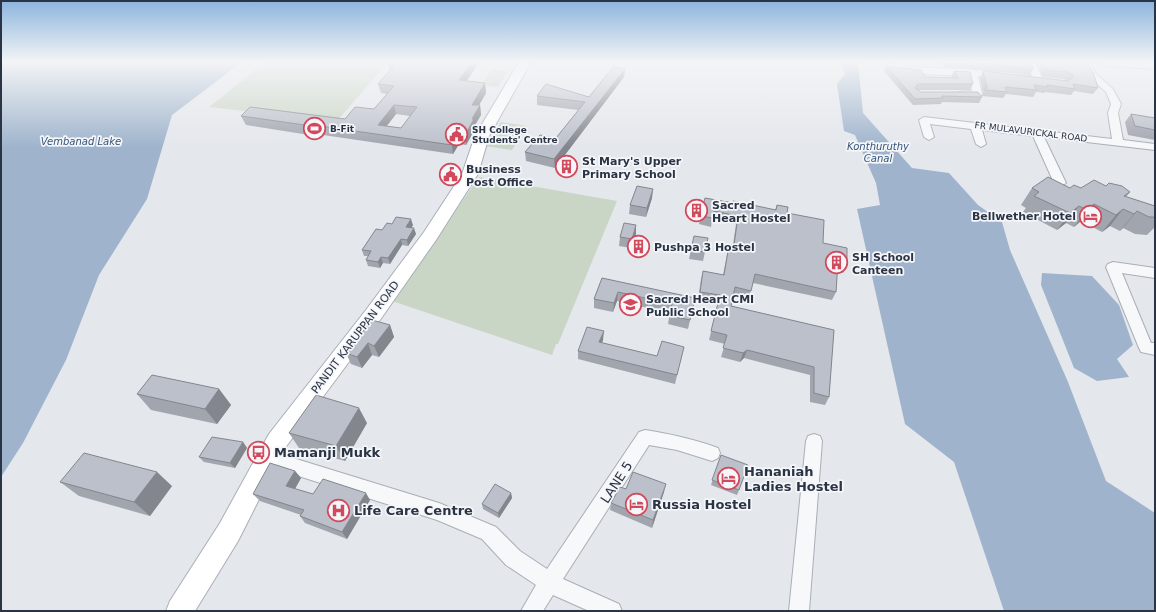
<svg xmlns="http://www.w3.org/2000/svg" width="1156" height="612" font-family="'DejaVu Sans',sans-serif">
	<rect width="100%" height="100%" fill="#e4e7ec"/>
	<path fill="#c9d6c5" d="M265 62H388L337 121 209 107Z
		M492 69 508 71 498 87 481 85Z
		M501 122 527 126 512 150 485 146Z
		M479 177 617 201 558 344H556L552 355 392 301Z"/>
	<path fill="#9fb4cc" d="M1 62H242L172 115 147 199 99 275 66 360 23 443 1 477Z
		M841 62H858L863 113 912 168 949 173 978 205 1002 222 1010 250 1068 382 1106 481 1155 513V611H1004L954 462 905 424 857 209 880 205 876 183 855 135 844 131 837 84 845 74Z
		M1042 273 1092 276 1119 305 1133 345 1117 359 1129 377 1097 381 1074 368 1041 285Z"/>
	<g fill="none" stroke-linecap="round" stroke-linejoin="round">
		<defs>
			<path id="minor" d="M893 62H901L904 67C919 68 997 68 1005 76L1000 79 978 76 982 94 980 96H959L957 94 959 92 972 91 969 76 900 73 895 70Z
				M1026 62H1035L1043 80 1041 82 1020 80V76H1032Z
				M1081 62H1090L1096 74 1113 89 1121 104 1118 113 1123 140 1155 144V150L1044 137 1066 183 1060 187 1054 183 1033 136 982 130 986 144 981 147 976 144 971 129 930 124 934 137 929 140 924 137 919 120 924 117 1112 139 1108 113 1111 104 1106 92 1089 77Z
				M1096 62 1155 63V69L1101 65Z
				M1113 262 1155 268V278L1122 273 1151 343H1155V355L1141 352 1139 348 1106 267 1108 264Z
				M645 430C670 434 694 439 718 448L720 453 718 458 712 461 677 450 649 445 563 579 619 604 622 611H589L553 595 543 611H521L536 585 506 565 482 539 437 520 267 466 261 463 258 458 261 453 267 450 439 503 496 527 520 551 547 569 639 432Z
				M814 434 820 436 822 441 809 611H789L806 441 808 436Z"/>
			<path id="secondary" d="M519 62H531L489 136 478 174 436 240 380 320 285 448 238 541 195 611H166L170 601 220 523 269 434 366 310 424 232 462 174 475 136Z"/>
		</defs>
		<use href="#minor" stroke="#a9aeb7" stroke-width="2"/>
		<use href="#secondary" stroke="#a9aeb7" stroke-width="2"/>
		<use href="#minor" fill="#f7f8fa" fill-rule="evenodd"/>
		<use href="#secondary" fill="#fff" fill-rule="evenodd"/>
	</g>
	<path fill="#a1a5ae" fill-rule="evenodd" d="M391 62H479L466 81 485 83 486 93 479 105H480L481 115 475 125V129L466 145 459 144 453 154 323 135 322 137 246 125 241 116 345 119 374 109 387 94 381 93 378 84 390 71 388 65ZM396 114 410 116 401 128 387 126Z
		M942 62H1031L1033 69 1030 75 973 69 945 67Z
		M1036 62H1087L1098 88 1093 94 1074 91 1071 95 1045 92 1044 93 1036 92 1033 97 1006 94 1003 98 982 96 983 93 980 78 983 71 1068 81 1064 79 1043 77Z
		M1139 62H1155V63Z
		M886 66 925 77 952 78 951 77 954 71 973 84 970 90H918L921 92 982 97 979 103 942 102 941 104 913 105 884 71Z
		M625 69 624 77 555 168 526 161 525 152 556 138 578 110 537 105V96L589 97Z
		M1131 114 1155 118V140L1128 135 1125 122Z
		M1106 186 1130 192 1126 197 1155 206V227L1147 235 1135 234 1123 228 1120 231 1110 226 1102 232 1081 221 1074 227 1066 223 1057 230 1023 212 1026 208 1021 205 1032 188H1081Z
		M652 198 646 217 629 214 630 205Z
		M705 198 775 210 777 205 847 264 843 273 837 271 836 292 832 300 753 283 748 300 733 296 731 306 834 330 829 397 825 405 810 402V375L744 358 740 362 721 357 725 344 709 340 718 304 698 300 701 279 703 271 723 275 729 245H733L736 224 712 220 711 227 699 224Z
		M392 224 413 225 411 228 416 234 408 246 402 245 390 264 383 263 380 268 368 266 366 260 368 256H364L362 250 382 230Z
		M636 234 631 248 619 246 620 237Z
		M708 238 703 261 689 259 691 250Z
		M602 278 695 298 688 329 668 324 670 313 617 301 613 312 594 308V299Z
		M390 325 394 337 379 357 372 355 362 368 351 364 346 353Z
		M603 340 602 343 657 356 682 355 675 384 578 359V351Z
		M219 389 231 405 217 424 151 410 137 394Z
		M367 423 345 461 299 448 289 433Z
		M243 442 247 448 235 468 204 462 199 457Z
		M721 455 739 490 737 495 711 485Z
		M295 471 301 478 295 489 313 494 370 500 347 539 305 523 300 516 301 515 260 501 253 494Z
		M60 482 172 486 150 516 79 496Z
		M626 489 664 492 652 528 610 510 611 503Z
		M511 493 512 498 499 518 483 509 482 504Z"/>
	<path fill="#83868d" d="M472 62H479L461 90 459 80Z
		M625 69 624 77 555 168 554 159Z
		M485 83 486 93 474 114 472 105Z
		M394 105 396 114 380 134 378 125Z
		M480 105 481 115 475 125V129L466 145 465 135 472 119Z
		M320 126 323 135 322 137 319 127Z
		M457 135 459 144 453 154 452 145Z
		M653 189 652 198 646 217 647 208Z
		M1094 204 1081 221 1074 227 1087 210Z
		M1079 206 1066 223 1057 230 1070 213Z
		M1123 209 1110 226 1102 232 1116 215Z
		M1137 211 1123 228 1120 231 1134 214Z
		M411 219 413 225 408 233 406 227Z
		M636 225V234L631 248 632 239Z
		M414 228 416 234 408 246 407 240Z
		M401 239 402 245 390 264 388 258Z
		M381 257 383 263 380 268 378 262Z
		M618 292 617 301 613 312 614 303Z
		M390 325 394 337 379 357 374 346Z
		M604 331 603 340 599 351V342Z
		M368 343 372 355 362 368 357 357Z
		M747 350 744 358 740 362 743 353Z
		M219 389 231 405 217 424 205 409Z
		M359 408 367 423 345 461 336 446Z
		M243 442 247 448 235 468 230 463Z
		M295 471 301 478 292 494 286 486Z
		M157 472 172 486 150 516 134 502Z
		M666 484 664 492 652 528 653 520Z
		M366 493 370 500 347 539 342 532Z
		M511 493 512 498 499 518 498 513Z"/>
	<path fill="#bbc0ca" stroke="#83868d" fill-rule="evenodd" d="M391 62H472L459 80 485 83 472 105H480L472 119H474L465 135H457L452 145 320 126 319 127 241 116 250 107 345 119 355 107 374 109 394 86 378 84 394 66 388 65ZM394 105 417 107 401 128 378 125Z
		M971 62H1031L1033 69 976 62Z
		M1043 62H1087L1093 72 1098 88 1073 84 1075 89 1047 85 1048 87 1034 85 1037 90 1005 87 1007 92 985 90 987 87 983 71 1068 81 1074 76 1068 72 1047 70Z
		M614 66 625 69 554 159 525 152 540 135 556 138 585 102 537 96 546 84 589 97Z
		M886 66 921 70 925 77 958 78 954 71 970 72 973 84H918L915 88 921 92H978L982 97 942 96 943 98 915 99Z
		M1131 114 1155 118V130L1135 126Z
		M1048 177 1070 188 1074 185 1081 188 1094 180 1106 186 1109 183 1122 186 1130 192 1124 196 1155 206V217H1149L1137 211 1134 214 1123 209 1116 215 1094 204 1087 210 1079 206 1070 213 1034 196 1039 192 1032 188Z
		M637 186 653 189 647 208 630 205Z
		M705 198 733 203V201L776 210 777 205 788 207 787 213 824 220 823 243 847 248V264L838 262 836 292 755 274 751 291 735 287 731 306 834 330 829 397 814 393V367L747 350 743 353 723 348 727 335 711 331 720 295 700 292 703 271 724 275 729 245H734L738 216 714 211 713 218 700 216Z
		M396 217 411 219 406 227 414 228 407 240 401 239 388 258 381 257 378 262 366 260 371 251 362 250 376 229 382 230 387 223 392 224Z
		M624 223 636 225 632 239 620 237Z
		M694 236 708 238 705 252 691 250Z
		M602 278 695 298 690 320 670 316 672 304 618 292 614 303 594 299Z
		M372 320 390 325 374 346 368 343 357 357 346 353Z
		M587 327 604 331 599 342 657 356 662 341 684 347 677 375 578 351Z
		M152 375 219 389 205 409 137 394Z
		M316 395 359 408 336 446 289 433Z
		M212 437 243 442 230 463 199 457Z
		M84 453 157 472 134 502 60 482Z
		M721 455 748 465 739 490 712 480Z
		M270 463 295 471 286 486 313 494 323 479 366 493 342 532 300 516 304 510 253 494Z
		M633 472 666 484 653 520 611 503 620 487 626 489Z
		M495 484 511 493 498 513 482 504Z"/>
	<linearGradient id="sky" x2="0" y2="1"><stop stop-color="#8bb4dd"/><stop offset="0.42" stop-color="#f3f4f6"/><stop offset="1" stop-color="#f3f4f6" stop-opacity="0"/></linearGradient>
	<rect width="1156" height="147" fill="url(#sky)"/>
	<defs>
		<symbol id="stadium-ring" viewBox="-11 -11 22 22"><circle r="9.5" fill="#f4f6f9" stroke="#d1495b" stroke-width="1.5"/><path d="M0-5a6.5 5 0 1 0 0 10a6.5 5 0 1 0 0-10ZM-3.5-1.8h7v3.6h-7Z" fill="#d1495b"/></symbol>
		<symbol id="civic-ring" viewBox="-11 -11 22 22"><circle r="9.5" fill="#f4f6f9" stroke="#d1495b" stroke-width="1.5"/><path d="M-.6-6.5H3V-4.5H.6V-3L4-1V1h2V6H-6V1h2V-1L-.6-3ZM-1.2 2.5V6h2.4V2.5Z" fill="#d1495b"/></symbol>
		<symbol id="building-ring" viewBox="-11 -11 22 22"><circle r="9.5" fill="#f4f6f9" stroke="#d1495b" stroke-width="1.5"/><path d="M-4-6H4V6H1V3H-1V6H-4ZM-2.5-4.3h1.7v1.8h-1.7ZM.8-4.3h1.7v1.8H.8ZM-2.5-1h1.7V.8h-1.7ZM.8-1h1.7V.8H.8Z" fill="#d1495b"/></symbol>
		<symbol id="hotel-ring" viewBox="-11 -11 22 22"><circle r="9.5" fill="#f4f6f9" stroke="#d1495b" stroke-width="1.5"/><path d="M-6-4.5h1.5V1H6V5H4.5V3h-9V5H-6ZM-4 0a1.8 1.8 0 1 1 3.6 0ZM.5 0V-2.5h3Q6-2.5 6 0Z" fill="#d1495b"/></symbol>
		<symbol id="school-ring" viewBox="-11 -11 22 22"><circle r="9.5" fill="#f4f6f9" stroke="#d1495b" stroke-width="1.5"/><path d="M0-5L7-2L0 1L-7-2ZM-4 1L0 2.5L4 1V4Q0 6-4 4Z" fill="#d1495b"/></symbol>
		<symbol id="bus-ring" viewBox="-11 -11 22 22"><circle r="9.5" fill="#f4f6f9" stroke="#d1495b" stroke-width="1.5"/><path d="M-5-6H5V4H4V6H2V4H-2V6H-4V4H-5ZM-3.5-4V0h7V-4ZM-3.5 1.2v1.5H-2V1.2ZM2 1.2v1.5H3.5V1.2Z" fill="#d1495b"/></symbol>
		<symbol id="hospital-ring" viewBox="-11 -11 22 22"><circle r="9.5" fill="#f4f6f9" stroke="#d1495b" stroke-width="1.5"/><path d="M-5-5h3v3.5h4V-5h3V5h-3V1.5h-4V5h-3Z" fill="#d1495b"/></symbol>
	</defs>
	<g fill-rule="evenodd">
		<use href="#stadium-ring" x="302" y="116" width="25" height="25"/>
		<use href="#civic-ring" x="444" y="122" width="25" height="25"/>
		<use href="#building-ring" x="554" y="154" width="25" height="25"/>
		<use href="#civic-ring" x="438" y="162" width="25" height="25"/>
		<use href="#building-ring" x="684" y="198" width="25" height="25"/>
		<use href="#hotel-ring" x="1078" y="204" width="25" height="25"/>
		<use href="#building-ring" x="626" y="234" width="25" height="25"/>
		<use href="#building-ring" x="824" y="250" width="25" height="25"/>
		<use href="#school-ring" x="618" y="292" width="25" height="25"/>
		<use href="#bus-ring" x="246" y="440" width="25" height="25"/>
		<use href="#hotel-ring" x="716" y="466" width="25" height="25"/>
		<use href="#hotel-ring" x="624" y="492" width="25" height="25"/>
		<use href="#hospital-ring" x="326" y="498" width="25" height="25"/>
	</g>
	<g text-anchor="middle" stroke-width="3.5" stroke-linejoin="round" paint-order="stroke">
		<g font-size="9" font-weight="bold" fill="#2b3445" stroke="#f4f6f9" text-anchor="start">
			<text x="330" y="132">B-Fit</text>
			<text x="472" y="133">SH College<tspan x="472" dy="10">Students' Centre</tspan></text>
		</g>
		<g font-size="9" fill="#2b3445" stroke="#f4f6f9">
			<text transform="translate(1031 132) rotate(7)" y="3">FR MULAVURICKAL ROAD</text>
		</g>
		<g font-size="10" font-style="italic" fill="#34527a" stroke="#f4f6f9">
			<text x="81" y="145">Vembanad Lake</text>
			<text x="878" y="150">Konthuruthy<tspan x="878" dy="12">Canal</tspan></text>
		</g>
		<g font-size="11" font-weight="bold" fill="#2b3445" stroke="#f4f6f9" text-anchor="start">
			<text x="582" y="165">St Mary's Upper<tspan x="582" dy="13">Primary School</tspan></text>
			<text x="466" y="173">Business<tspan x="466" dy="13">Post Office</tspan></text>
			<text x="712" y="209">Sacred<tspan x="712" dy="13">Heart Hostel</tspan></text>
			<text x="1076" y="220" text-anchor="end">Bellwether Hotel</text>
			<text x="654" y="251">Pushpa 3 Hostel</text>
			<text x="852" y="261">SH School<tspan x="852" dy="13">Canteen</tspan></text>
			<text x="646" y="303">Sacred Heart CMI<tspan x="646" dy="13">Public School</tspan></text>
		</g>
		<g font-size="11" fill="#2b3445" stroke="#f4f6f9">
			<text transform="translate(355 337) rotate(-53)" y="4">PANDIT KARUPPAN ROAD</text>
		</g>
		<g font-size="13" font-weight="bold" fill="#2b3445" stroke="#f4f6f9" text-anchor="start">
			<text x="274" y="457">Mamanji Mukk</text>
			<text x="744" y="476">Hananiah<tspan x="744" dy="15">Ladies Hostel</tspan></text>
			<text x="652" y="509">Russia Hostel</text>
			<text x="354" y="515">Life Care Centre</text>
		</g>
		<g font-size="13" fill="#2b3445" stroke="#f4f6f9">
			<text transform="translate(616 482) rotate(-57)" y="5">LANE 5</text>
		</g>
	</g>
	<rect width="1156" height="612" fill="none" stroke="#2b3445" stroke-width="4"/>
</svg>
